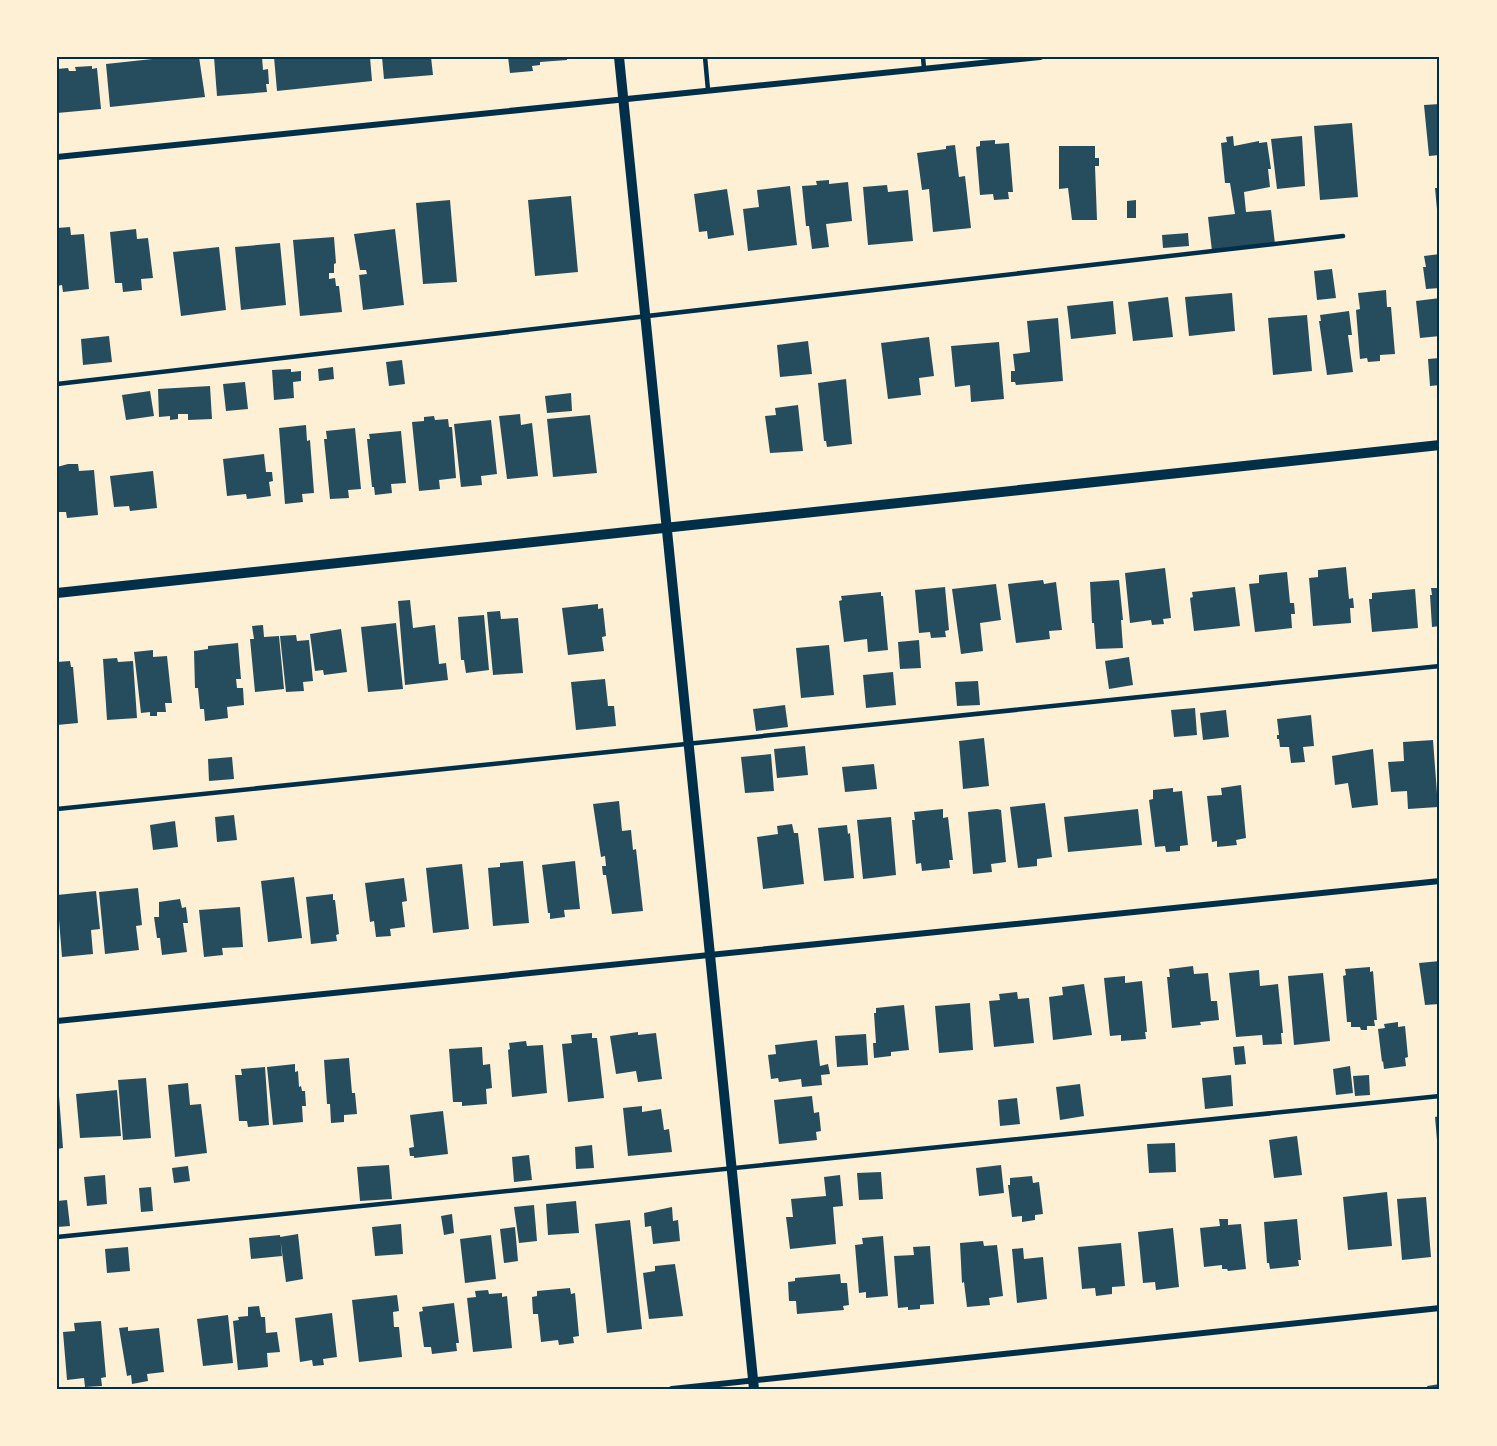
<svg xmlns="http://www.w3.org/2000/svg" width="1497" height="1446" font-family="Helvetica,sans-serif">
	<rect width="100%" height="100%" fill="#fdf0d5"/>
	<path fill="#264d5e" d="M171 57H199L205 97 110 107 106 64Z
		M214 57H262L263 70 268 69 269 84H266L267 92 217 96Z
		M274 57H370L372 81 277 91Z
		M382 57H431L433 75 384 79Z
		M508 57H567V60L540 62V65L532 66 533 71 510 73Z
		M92 66V69L97 68 101 109 57 113V69L68 68 69 71H76L75 67Z
		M1440 104V155L1429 156 1424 105Z
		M1352 123 1358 197 1320 200 1314 126Z
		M1233 136 1234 146 1259 141V143L1267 142 1271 169H1268L1270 187 1244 192 1246 212 1271 210 1275 244 1212 251 1208 217 1235 214 1230 183H1225L1221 143 1227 142 1226 137Z
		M1302 136 1305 186 1277 189 1271 139Z
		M995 140V144L1009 143 1013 192H1008L1009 199 994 200 993 194 980 195 976 147 980 146V141Z
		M955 145 959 177 965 176 971 228 933 232 929 189 922 190 917 153 946 149V146Z
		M1059 146H1095V158H1099V166H1095L1097 220H1072L1068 188 1059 189Z
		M829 180V184L848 182 852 221 826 224 829 247 812 249 809 226H806L802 186 817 185 816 181Z
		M887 185 888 192 908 190 913 241 868 245 863 187Z
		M790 186 797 245 748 251 743 209 759 207 757 190Z
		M1435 188H1440V220H1438Z
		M727 189 734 235 708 239 707 231 699 232 694 194Z
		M571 196 578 272 535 276 528 200Z
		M450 200 457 282 423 284 416 203Z
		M1136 200V218H1127V201Z
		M70 227 71 235 84 234 89 289 63 292 62 285 57 286V228Z
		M136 229 137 239 148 238 153 278 141 279 142 290 123 292 122 283H115L110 232Z
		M395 229 404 305 363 310 359 275 367 274 366 270H360L354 234Z
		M1188 233 1189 246 1163 248 1162 235Z
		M334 237 336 263 334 264V273H329V279L335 278 336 286H339L342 312 300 316 293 240Z
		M280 243 286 305 241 310 235 247Z
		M219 247 226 310 181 316 173 252Z
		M1440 254V288L1426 289 1423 267H1426L1424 256Z
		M1332 269 1336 298 1317 300 1314 271Z
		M1386 290 1387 307H1391L1395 354 1380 355V361L1368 362 1367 358 1360 359 1356 310 1360 309 1358 293Z
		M1232 293 1235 331 1189 336 1185 297Z
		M1168 297 1173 337 1133 341 1128 302Z
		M1440 298V336L1420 338 1416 301Z
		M1113 301 1116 334 1071 339 1067 306Z
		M1349 311 1352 335H1348L1353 372 1327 375 1319 321H1321L1320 315Z
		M1307 315 1312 371 1273 375 1268 318Z
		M1058 318 1063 381 1016 385 1015 382H1011V371H1015L1013 354 1030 352 1027 321Z
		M109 336 112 362 83 365 81 339Z
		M929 337 934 376 919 378 921 395 888 399 881 343Z
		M808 341 812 374 780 377 777 345Z
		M999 342 1004 399 971 402 970 385 955 387 951 346Z
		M1440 358V385L1430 386 1428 359Z
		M402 360 405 384 389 386 386 362Z
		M333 367 334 379 319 381 318 369Z
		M291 369V372L301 371V381L293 382 294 398 274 400 272 370Z
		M846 379 852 444 827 447 826 441H824L818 383Z
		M245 382 248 409 226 411 223 384Z
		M210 386 212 419 188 420V414H178V419L170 420V416L159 417 158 389Z
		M150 391 154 416 126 420 122 395Z
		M571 393 572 411 547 413 545 396Z
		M798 405 803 451 770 453 765 416 776 415 775 408Z
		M520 414 521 425 532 423 538 476 507 479 499 416Z
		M590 415 597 473 553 477 547 419Z
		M434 416 435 420 448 419 449 427H452L456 478 439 480 440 489 419 491 412 422 424 421V417Z
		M491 420 497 474 481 476 482 485 461 487 454 424Z
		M306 425 307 441 310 440 314 493 302 494 303 502 285 504 279 428Z
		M355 428 361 489 348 490 349 498 330 499 324 439H327L326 431Z
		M401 431 406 483 391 484 392 493 375 495 374 487H372L367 439H370L369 434Z
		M264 454 266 472H272L273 481 269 482 271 496 247 499 246 494 227 496 223 459Z
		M68 464H78L79 471 94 470 98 515 67 518 66 512H57V467Z
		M153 471 157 508 130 511 129 506 114 507 110 476Z
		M1346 567 1349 599 1353 598 1354 608H1350L1351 623 1313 626 1309 578 1318 577V570Z
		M1165 568 1171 618 1163 619 1164 624 1152 625 1151 620 1130 623 1125 573Z
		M1287 572 1290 603H1294L1295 614H1291L1292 628 1255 632 1249 584 1259 583V575Z
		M1043 580 1044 584 1056 582 1062 630 1049 631 1050 639 1016 643 1008 584Z
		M1119 580 1123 620H1121L1123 648 1096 649 1094 623H1092L1090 582Z
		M996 584 1001 620 980 623 983 651 961 654 952 589Z
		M945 587 949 630 945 631 946 637 931 638 930 632 919 633 915 590Z
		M1235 587 1240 626 1194 631 1190 598 1193 597 1192 592Z
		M1431 588H1440V626L1432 627 1430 595H1432Z
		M1415 589 1418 628 1372 632 1369 599H1372V593Z
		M881 592V596H883L888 650 868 652 867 639 844 642 839 601 842 600 841 596Z
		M410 600 413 628 435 625 439 664 446 663 448 680 405 685 398 601Z
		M598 604V609L603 608 606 636 602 637 604 651 568 655 562 608Z
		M500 611 501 619 518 618 523 673 493 675 487 612Z
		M484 615 489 670 466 673 464 660H461L458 617Z
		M396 623 403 689 368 692 361 627Z
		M263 625 264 637 279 636 284 689 255 692 250 639H254L252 626Z
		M341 629 347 672 324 675 323 670 315 671 310 634Z
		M296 635 297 641 309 640 313 681 303 682 304 691 286 692 280 636Z
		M919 640 921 668 900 669 898 642Z
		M238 643 241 679H236L237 688H243L244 705 227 707 228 718 205 721 204 709H200L198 688H195L194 651 208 649V646Z
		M829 645 834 695 801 698 796 648Z
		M153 650V657L167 656 172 703H165L166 712H157V716H150V712L141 713 134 652Z
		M1129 657 1133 685 1109 689 1105 661Z
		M117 658 118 662 133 661 137 718 107 720 103 659Z
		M70 661 71 667H73L78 723 57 725V662Z
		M893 672 896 705 866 708 863 675Z
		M605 679 608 706H614L616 726 576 730 571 682Z
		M978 681 980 705 957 706 955 682Z
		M785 705 788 727 756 731 753 709Z
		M1195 708 1197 735 1174 737 1171 710Z
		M1226 710 1229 737 1203 740 1200 713Z
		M1311 715 1314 746 1303 747 1305 762 1291 763 1289 747H1280L1279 739H1277V735H1279L1277 719Z
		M984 738 989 786 963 789 959 741Z
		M1433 740 1438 807 1408 809 1407 791 1391 792 1388 762 1404 761 1403 742Z
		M805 746 808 775 777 778 774 749Z
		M1373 749 1378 805 1352 808 1348 783 1335 785 1332 756Z
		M771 754 774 791 745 793 741 757Z
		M232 757 234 779 209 781 208 759Z
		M874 764 877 789 845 792 842 767Z
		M1241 785 1246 838 1236 840 1237 845 1217 847V841L1212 842 1207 796 1222 795 1221 788Z
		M1173 788V792L1182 791 1188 845 1180 846V851L1166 852 1165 846 1155 847 1149 800 1153 799V790Z
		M619 801 622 831 631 830 633 850 636 849 643 911 612 914 606 875H603L602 866H606L605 856 601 857 593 804Z
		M1045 803 1052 857 1037 859V866L1018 868 1010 807Z
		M943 809V818L948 817 953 860H949L950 868 922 871 921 863 916 864 912 820H915L914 812Z
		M997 809 1001 810 1006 862 991 864 992 872 973 874 968 812Z
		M1138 809 1142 845 1068 852 1064 817Z
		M234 815 237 840 217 842 215 817Z
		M891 817 896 875 863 879 857 820Z
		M175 821 178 847 153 850 150 825Z
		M792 824 794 833H798L804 884 763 889 757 837 778 834 777 826Z
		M847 825 848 834 850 833 854 878 824 881 818 828Z
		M523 861 529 923 493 926 488 868 500 867V863Z
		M575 861 580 909 564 910 565 917 550 919V913H548L542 865Z
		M462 864 469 929 433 933 426 868Z
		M294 877 302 938 268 942 261 881Z
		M404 878 407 901 402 902 405 927 390 929 391 936 376 937 374 921 370 922 365 883Z
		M138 888 142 925 136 926 139 950 105 954 99 892Z
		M96 891 100 929 91 930 93 954 62 957 57 895Z
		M333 894V900H335L339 934 336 935 337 941 311 944 306 897Z
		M180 899 182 908 186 907 188 923H183L187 952 162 955 160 938H157L154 917H159V902Z
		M240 907 243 947 222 948 223 955 204 957 199 910Z
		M1440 961V1004L1425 1005 1419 963Z
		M1193 966 1194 974 1208 973 1211 1001H1217L1219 1020 1200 1022 1201 1025 1172 1028 1167 977H1170L1169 969Z
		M1370 967V972L1373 971 1377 1020H1374L1375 1026H1367V1030H1361L1360 1027H1351V1022H1347L1343 976 1346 975 1345 969Z
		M1259 970 1260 986 1278 984 1283 1033H1281L1282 1044 1263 1045 1262 1035 1236 1037 1229 973Z
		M1323 973 1330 1041 1294 1045 1288 976Z
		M1125 976V983L1142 981 1147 1032H1145L1146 1039 1121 1041V1035L1110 1036 1104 978Z
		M1084 984 1092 1035 1053 1040 1049 997 1063 995 1062 987Z
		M1017 992 1018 999 1029 998 1034 1043 994 1047 989 1001 1000 1000 999 994Z
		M970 1003 973 1050 939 1053 935 1006Z
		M904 1005 909 1050 891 1052V1056L874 1058 873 1043H876L874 1013H876V1008Z
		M1398 1022V1027L1405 1026 1408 1057 1405 1058 1406 1066 1384 1069 1383 1061 1382 1062 1378 1029 1385 1028 1384 1024Z
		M638 1032V1035L656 1033 662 1079 638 1082 636 1071 616 1074 610 1036Z
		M592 1033V1038H597L604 1098 568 1102 562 1044 572 1043 571 1035Z
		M866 1034 868 1065 837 1067 835 1036Z
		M817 1040 820 1066 828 1064 830 1074 821 1075 822 1085 802 1087 801 1079 779 1082 778 1078 771 1079 768 1055 776 1054 775 1045Z
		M526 1041 527 1046 543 1045 547 1093 512 1097 508 1050 510 1049 509 1043Z
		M1244 1046 1246 1064 1235 1065 1233 1047Z
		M482 1047 483 1065 490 1064 492 1088 486 1089 487 1104 462 1106V1102H453L449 1049Z
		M349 1058 352 1093H355L357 1114 344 1115V1122L331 1123 330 1104H327L324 1060Z
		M295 1064V1072L298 1071 299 1087 301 1086 302 1091H305L306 1106H302L303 1122 273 1125 267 1067Z
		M1350 1066 1353 1093 1336 1095 1333 1069Z
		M265 1067 269 1125 248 1127 247 1121H239L235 1075H242L241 1069Z
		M1231 1075 1233 1106 1205 1109 1202 1078Z
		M1369 1075 1370 1095 1355 1096 1353 1076Z
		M146 1078 151 1138 123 1140 118 1080Z
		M188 1083 190 1105 201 1104 207 1153 175 1157 168 1085Z
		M1080 1084 1084 1116 1060 1120 1056 1087Z
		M117 1090 121 1136 80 1138 76 1094Z
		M57 1096H59L63 1148 57 1149Z
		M812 1096 814 1113 819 1112 821 1131 816 1132 817 1140 779 1144 774 1100Z
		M1017 1098 1020 1124 1000 1126 998 1100Z
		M642 1106V1112L661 1109 664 1130 669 1129 672 1152 628 1156 623 1108Z
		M443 1111 448 1154 414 1158V1156H410L409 1148 414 1147 410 1115Z
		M1440 1116V1139L1437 1140 1435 1117Z
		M1297 1136 1302 1175 1274 1178 1269 1140Z
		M1175 1143 1176 1172 1149 1173 1147 1144Z
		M592 1145 594 1168 576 1169 575 1147Z
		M529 1155 532 1180 514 1182 512 1157Z
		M389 1165 392 1199 360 1201 357 1167Z
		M1001 1165 1004 1193 979 1196 976 1168Z
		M188 1166 190 1181 174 1183 172 1168Z
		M881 1172 883 1199 859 1200 857 1173Z
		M105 1175 107 1204 87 1206 84 1177Z
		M840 1175 843 1206 833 1207 836 1244 790 1249 786 1217H793L791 1199 826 1196 824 1177Z
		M1032 1176 1033 1183 1039 1182 1043 1214 1035 1215V1220L1022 1222V1216L1012 1217 1008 1185H1010V1178Z
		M151 1187 153 1211 141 1212 139 1188Z
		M1387 1192 1392 1246 1348 1250 1343 1197Z
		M1426 1197 1431 1257 1402 1260 1397 1199Z
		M67 1200 70 1226 57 1227V1201Z
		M576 1201 579 1233 548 1235 546 1204Z
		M534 1205 537 1241 519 1243 514 1207Z
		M672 1207 673 1221 678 1220 680 1241 653 1244 651 1226 645 1227 644 1213Z
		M452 1214 454 1233 444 1235 441 1216Z
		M1219 1219H1228V1225L1241 1224 1246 1269 1228 1271 1227 1269H1222V1265L1204 1267 1200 1228 1220 1226Z
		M1297 1219 1301 1260H1298L1299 1266 1270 1269 1269 1263H1267L1264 1222Z
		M630 1220 642 1329 607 1333 595 1224Z
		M401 1224 403 1254 375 1256 372 1227Z
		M515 1227 518 1261 504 1263 500 1229Z
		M1173 1228 1179 1287 1156 1290 1155 1282 1143 1283 1138 1232Z
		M298 1234 303 1279 286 1282 280 1237Z
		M280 1235 282 1256 251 1259 249 1238Z
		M491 1235 496 1279 465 1283 460 1239Z
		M883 1236 888 1296 866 1298V1292L859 1293 855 1245 863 1244 862 1238Z
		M983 1241 984 1246 997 1245 1003 1296 989 1298 990 1305 967 1307 964 1282 962 1283 960 1243Z
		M1121 1243 1125 1286 1112 1287V1294L1096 1296 1095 1288 1082 1289 1078 1247Z
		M930 1246 934 1304 920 1305V1309L908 1310V1307L898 1308 894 1256 914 1255 913 1247Z
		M128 1247 130 1271 107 1273 105 1249Z
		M1023 1248 1024 1259 1043 1257 1047 1299 1017 1303 1012 1249Z
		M675 1264 683 1316 649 1319 643 1273 655 1271V1266Z
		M840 1274 841 1283H847L849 1305 843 1306 844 1310 797 1314 796 1301H789L788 1282 795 1281V1278Z
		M570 1288 571 1294 575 1293 579 1336 573 1337 574 1343 559 1345 558 1340 541 1342 538 1314H533L532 1297 537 1296V1291Z
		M488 1290 489 1294 502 1293V1297L507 1296 512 1348 473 1352 467 1298 476 1297 475 1291Z
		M397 1295 399 1311 393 1312 394 1327H399L402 1357 359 1362 352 1300Z
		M454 1303 459 1343H456L457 1351 432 1354 431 1347H424L419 1312 423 1311 422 1307Z
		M259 1306 261 1317H265L266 1333 277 1332 280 1352 267 1353 268 1367 238 1370 233 1321 239 1320 238 1317 248 1316V1307Z
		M332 1313 337 1357 323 1359 324 1365 313 1366 312 1360 300 1362 295 1318Z
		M228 1315 233 1363 203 1366 197 1319Z
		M101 1321 106 1377 101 1378 102 1386 85 1387 84 1378 67 1380 63 1332 75 1331 74 1323Z
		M128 1327V1331L159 1328 164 1372 147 1374 148 1381 132 1384 131 1375 127 1376 119 1328Z
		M1440 1384V1389H1428L1427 1386Z"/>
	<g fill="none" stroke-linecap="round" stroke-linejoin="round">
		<path stroke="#003049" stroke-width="4.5" d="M705 57 708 90
			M923 57 924 69
			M57 384 1343 236
			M57 809 1440 666
			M57 1237 1440 1096"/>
		<path stroke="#003049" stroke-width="6" d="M57 157 1040 57
			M57 1021 1440 881
			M672 1389 1440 1308"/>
		<path stroke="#003049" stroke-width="10" d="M619 57 754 1389
			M57 593 1440 445"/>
	</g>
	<rect width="1497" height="1446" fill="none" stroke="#fdf0d5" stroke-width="117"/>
	<rect x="58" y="58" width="1380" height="1330" fill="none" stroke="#003049" stroke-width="2"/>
</svg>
